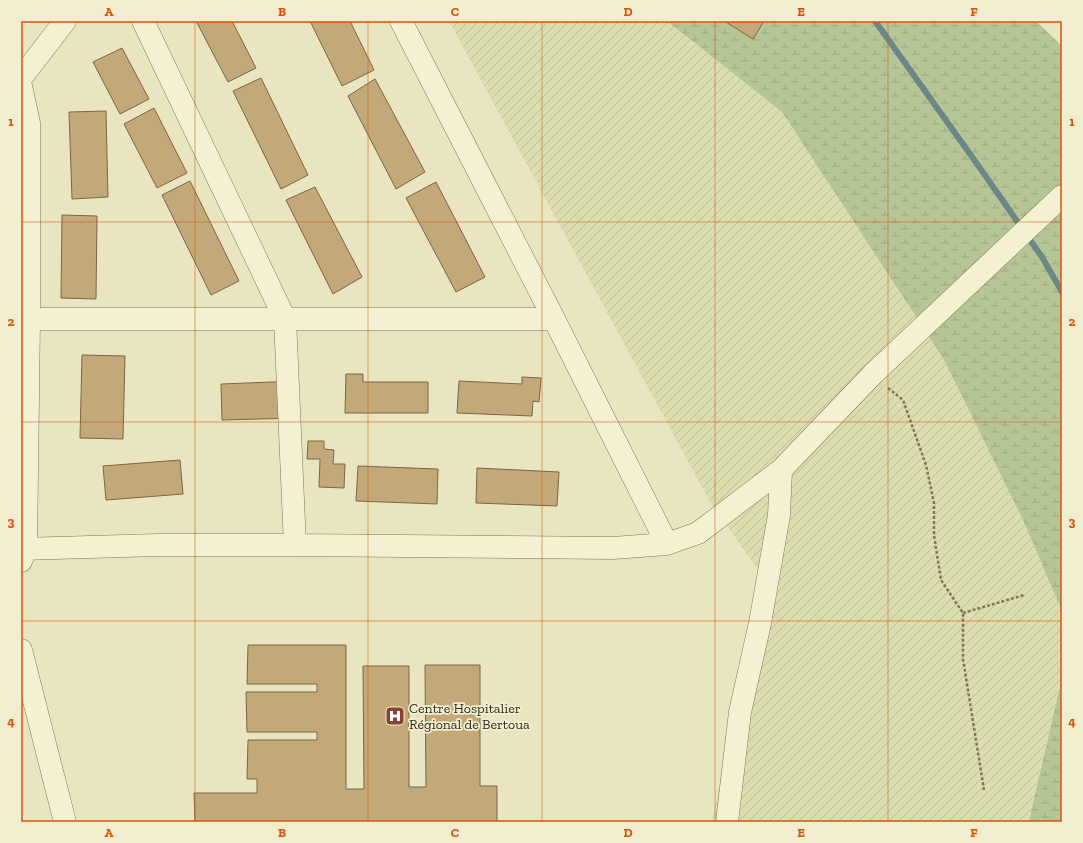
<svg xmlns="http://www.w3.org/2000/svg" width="1083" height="843" font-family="'Zilla Slab',serif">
	<defs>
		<pattern id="farmland-furrows" width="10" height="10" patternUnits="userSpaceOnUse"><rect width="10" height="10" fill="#dbddaf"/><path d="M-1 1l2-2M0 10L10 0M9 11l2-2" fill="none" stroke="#bcbe96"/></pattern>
		<pattern id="wetland-marsh" width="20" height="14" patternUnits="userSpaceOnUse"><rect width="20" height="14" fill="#b6c596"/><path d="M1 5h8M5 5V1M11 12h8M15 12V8" fill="none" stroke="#9da981"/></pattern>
	</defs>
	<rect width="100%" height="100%" fill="#e9e5c1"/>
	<path fill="url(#farmland-furrows)" d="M449 21H667L782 112 943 358 1023 520 1062 611V678L1028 822H712L761 574 710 502Z"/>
	<path fill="url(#wetland-marsh)" d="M667 21H1036L1062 46V611L1023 520 943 358 782 112Z
		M1062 678V822H1028L1029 820Z"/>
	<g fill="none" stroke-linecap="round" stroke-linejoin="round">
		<path stroke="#6b8887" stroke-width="6" d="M875 21 975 161 1042 257 1062 292"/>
	</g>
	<path fill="#c3a87a" stroke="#7d6643" d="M196 21H232L256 68 228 82Z
		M310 21H350L374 70 342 86Z
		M727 21H764L753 39 726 22Z
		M122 48 149 99 120 114 93 62Z
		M261 78 308 175 281 189 233 91Z
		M375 79 425 172 396 189 348 96Z
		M154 108 187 173 157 188 124 124Z
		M106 111 108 197 72 199 69 112Z
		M190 181 239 281 211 295 162 195Z
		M436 182 485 277 456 292 406 198Z
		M315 187 362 277 333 294 286 200Z
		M62 215 97 216 96 299 61 298Z
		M82 355 125 356 123 439 80 438Z
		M346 374H363V382H428V413H345Z
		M522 377 541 378 539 402 533 401 532 416 457 413 459 381 522 384Z
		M298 381 299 418 222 420 221 384Z
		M308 441H324V449L334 450 333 464H345L344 488 319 487 320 459H307Z
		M180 460 183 494 106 500 103 466Z
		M358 466 438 469 437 504 356 501Z
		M477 468 559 472 557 506 476 503Z
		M248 645H346V789H364L363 666H409V787H426L425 665H480V786H497V822H195L194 793H257V779H247L248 740H317V732H247L246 692H317V684H247Z"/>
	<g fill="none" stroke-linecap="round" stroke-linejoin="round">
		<defs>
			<path id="minor" d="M143 21 285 319 295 545
				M401 21 554 319 667 544
				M21 78 65 21
				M21 86 29 123V319L26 549 21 561
				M29 319H554
				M21 549 158 545H295L613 548 667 544 698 533 781 470 873 374 1062 196
				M21 650 65 822
				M727 822 740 712 760 623 779 515 781 470"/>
		</defs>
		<use href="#minor" stroke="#80765a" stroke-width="23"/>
		<path stroke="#80765a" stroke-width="2.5" stroke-dasharray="3 2" stroke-linecap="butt" d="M888 388 903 400 926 465 934 503V535L941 580 963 613V659L984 790
			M963 613 1024 595"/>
		<use href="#minor" stroke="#f4f1d3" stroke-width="22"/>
	</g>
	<path fill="none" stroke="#d6540e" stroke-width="1" stroke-opacity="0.55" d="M195 21V822M368 21V822M542 21V822M715 21V822M888 21V822M21 222H1062M21 422H1062M21 621H1062"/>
	<defs>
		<symbol id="hospital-square" viewBox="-11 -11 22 22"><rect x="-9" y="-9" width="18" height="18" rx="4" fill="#894230" stroke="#f1eecf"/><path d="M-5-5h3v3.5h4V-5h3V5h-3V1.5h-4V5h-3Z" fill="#fff"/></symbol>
	</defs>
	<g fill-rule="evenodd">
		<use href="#hospital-square" x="384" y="705" width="22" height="22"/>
	</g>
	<g text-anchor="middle" stroke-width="3.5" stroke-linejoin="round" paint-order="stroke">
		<g font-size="14" fill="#312b1d" stroke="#f1eecf" text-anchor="start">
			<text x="409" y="713">Centre Hospitalier<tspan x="409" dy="16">Régional de Bertoua</tspan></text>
		</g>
	</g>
	<rect width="1083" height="843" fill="none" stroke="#f1eecf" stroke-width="44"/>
	<rect x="22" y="22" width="1039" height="799" fill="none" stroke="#d6540e" stroke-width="1.5"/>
	<g font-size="13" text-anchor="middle" font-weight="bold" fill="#d6540e">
		<text x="109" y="16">A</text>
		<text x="282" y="16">B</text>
		<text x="455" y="16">C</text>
		<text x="628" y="16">D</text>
		<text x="801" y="16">E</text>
		<text x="974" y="16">F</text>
		<text x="11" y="126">1</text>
		<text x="1072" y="126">1</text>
		<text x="11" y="326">2</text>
		<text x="1072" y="326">2</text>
		<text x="11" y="526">3</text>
		<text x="1072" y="526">3</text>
		<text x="11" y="726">4</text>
		<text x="1072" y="726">4</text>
		<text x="109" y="837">A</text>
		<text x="282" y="837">B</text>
		<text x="455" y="837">C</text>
		<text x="628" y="837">D</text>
		<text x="801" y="837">E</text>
		<text x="974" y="837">F</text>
	</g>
</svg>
